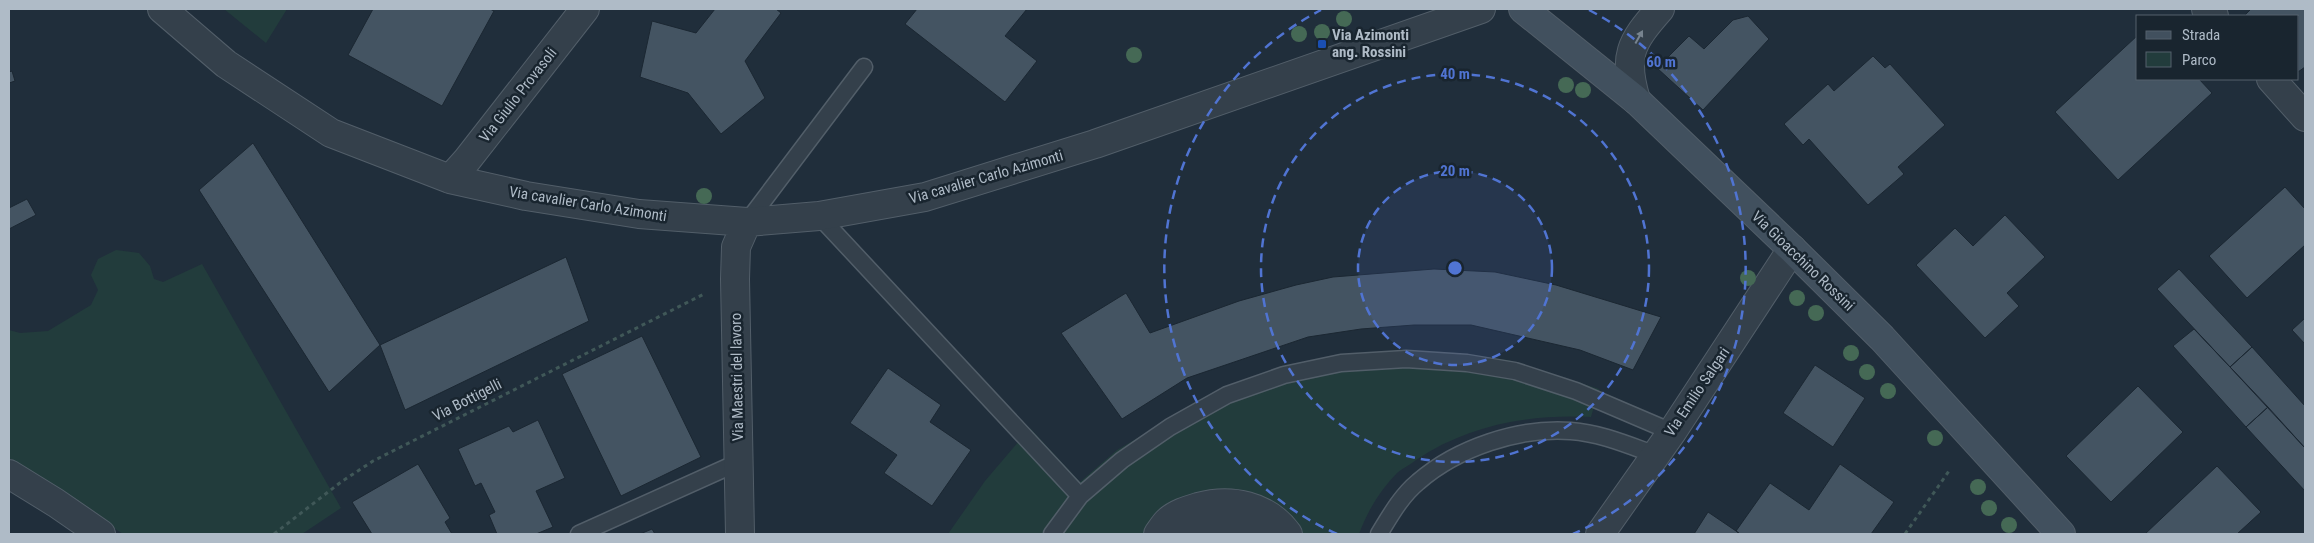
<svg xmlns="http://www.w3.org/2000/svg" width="2314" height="543" font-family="'Roboto Condensed',sans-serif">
	<rect width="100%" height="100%" fill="#202e3b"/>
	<path fill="#223c3c" d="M224 9H287L266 43Z
		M116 250 139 253 150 266 154 279 163 282 202 264 341 508 302 534H123L9 458V330L20 333 48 331 91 305 98 290 91 275 98 259Z
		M1402 350 1508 360 1599 389 1591 417C1529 414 1468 425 1416 460 1410 465 1403 468 1397 473 1380 490 1367 512 1359 534H1288L1267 515 1158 534H948L985 481 1030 428 1080 482 1117 450 1220 390 1336 357Z"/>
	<path fill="#445462" stroke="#1b2732" d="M373 9H490L494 11 442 106 348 55Z
		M715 9H776L781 13 745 61 765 98 721 134 688 93 640 77 652 21 696 33Z
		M917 9H1027L1005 36 1037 61 1005 102 905 24Z
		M2251 9H2305V67L2298 72V16H2244Z
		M1748 16 1769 39 1703 110 1657 68 1689 36 1704 49 1733 20Z
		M2138 35V79H2199L2212 93 2118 180 2055 112Z
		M1873 56 1885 68 1890 64 1945 125 1898 167 1904 174 1868 205 1809 139 1803 145 1784 124 1828 84 1834 91Z
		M12 71 15 81 9 83V72Z
		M253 143 380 345 329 392 199 190Z
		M2285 187 2305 209V245L2247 298 2209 256Z
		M27 199 36 215 9 229V208Z
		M2005 215 2045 257 2007 293 2019 306 1985 338 1916 265 1955 228 1973 246Z
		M566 257 589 321 405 410 380 345Z
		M1434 269 1495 272 1556 285 1661 317 1633 370 1580 350 1471 325H1414L1361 329 1308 337 1187 378 1122 419 1061 333 1126 293 1150 333 1239 301 1296 285 1333 277Z
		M2179 269 2252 347 2230 367 2157 289Z
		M2305 318V344L2292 330Z
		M2194 329 2268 407 2246 427 2173 346Z
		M642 336 701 457 621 496 562 374Z
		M2252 347 2305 406V448L2230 367Z
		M1815 365 1865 398 1833 447 1783 413Z
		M888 368 941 405 930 422 971 450 932 506 884 473 897 455 850 423Z
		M2138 386 2183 432 2111 502 2066 456Z
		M2268 407 2305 448V491L2246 427Z
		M538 420 565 478 536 491 553 527 536 534H497L489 515 495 512 481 483 475 486 458 449 509 426 513 432Z
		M418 464 450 518 445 522 452 534H372L352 502Z
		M1840 464 1894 502 1871 534H1740L1736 531 1770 483 1809 510Z
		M2217 466 2261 512 2237 534H2145Z
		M1708 512 1736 531 1740 534H1694Z
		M652 529 655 534H640Z"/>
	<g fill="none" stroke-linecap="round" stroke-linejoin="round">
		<defs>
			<path id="lane" d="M819 216 1080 496
				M747 222 864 67
				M579 534 739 462
				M1052 534 1080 496 1122 460 1170 427 1227 395 1284 375 1341 363 1406 359 1467 363 1515 371 1576 391 1672 432
				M1379 534C1390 516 1401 496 1418 482 1457 448 1519 427 1571 431 1600 433 1628 445 1656 455"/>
			<path id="street" d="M162 9 226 64 331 133 450 179 526 196 639 214 747 222 819 216 925 197 1095 144 1481 9
				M2206 9 2214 16
				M2271 79 2305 117
				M1636 100C1623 56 1630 43 1660 9
				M450 179 467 160 585 9
				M9 474 56 503 101 534
				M740 534 735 279 736 247 747 222
				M1158 534C1161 530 1164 525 1167 522 1175 514 1188 510 1198 507 1231 498 1267 505 1288 534
				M1189 534C1214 520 1232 518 1257 534
				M1600 534 1672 432 1792 249"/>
			<path id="secondary" d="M1523 9 1636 100 1792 249 1882 338 2061 534"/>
		</defs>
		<use href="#lane" stroke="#525e69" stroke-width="19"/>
		<use href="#street" stroke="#525e69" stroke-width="30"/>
		<use href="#secondary" stroke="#525e69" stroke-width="30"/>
		<path stroke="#405858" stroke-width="3" stroke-dasharray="4 4" stroke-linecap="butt" d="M274 534 341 482 373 461 704 294
			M1905 534 1949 471"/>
		<use href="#lane" stroke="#34404b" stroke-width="16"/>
		<use href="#street" stroke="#34404b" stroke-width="28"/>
		<use href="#secondary" stroke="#41505e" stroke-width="28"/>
	</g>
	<g fill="#456955">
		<circle cx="1344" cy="19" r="8"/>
		<circle cx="1322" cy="32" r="8"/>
		<circle cx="1299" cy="34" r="8"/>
		<circle cx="1134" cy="55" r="8"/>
		<circle cx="1566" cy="85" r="8"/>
		<circle cx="1583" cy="90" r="8"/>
		<circle cx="704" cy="196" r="8"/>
		<circle cx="1748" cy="278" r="8"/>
		<circle cx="1797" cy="298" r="8"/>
		<circle cx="1816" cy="313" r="8"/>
		<circle cx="1851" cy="353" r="8"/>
		<circle cx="1867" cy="372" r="8"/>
		<circle cx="1888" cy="391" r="8"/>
		<circle cx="1935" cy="438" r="8"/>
		<circle cx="1978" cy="487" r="8"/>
		<circle cx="1989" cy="508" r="8"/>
		<circle cx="2009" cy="525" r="8"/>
	</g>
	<defs><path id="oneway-solid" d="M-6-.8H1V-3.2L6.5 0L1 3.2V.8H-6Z" transform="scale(1.25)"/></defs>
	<use fill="#78848f" href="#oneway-solid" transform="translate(1639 37) rotate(-61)"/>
	<circle cx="1455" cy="268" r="97" fill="#5074d2" fill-opacity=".12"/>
	<g fill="none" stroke="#5074d2" stroke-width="2.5" stroke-dasharray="9 6">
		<circle cx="1455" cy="268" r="97"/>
		<circle cx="1455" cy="268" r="194"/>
		<path d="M1337 534A291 291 0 0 1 1321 10M1589 10A291 291 0 0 1 1573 534"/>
	</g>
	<rect fill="#1a4fb4" stroke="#19252f" stroke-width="2" x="1317" y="39" width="10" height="10" rx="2.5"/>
	<g text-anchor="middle" stroke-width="5" stroke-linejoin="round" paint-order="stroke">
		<g font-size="15" font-weight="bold" fill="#afbbc7" stroke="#19252f" text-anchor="start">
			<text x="1332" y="40">Via Azimonti<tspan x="1332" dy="17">ang. Rossini</tspan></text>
		</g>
		<g font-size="15" fill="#afbbc7" stroke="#19252f">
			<text transform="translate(518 95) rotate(-52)" y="5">Via Giulio Provasoli</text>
			<text transform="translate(986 177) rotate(-16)" y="5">Via cavalier Carlo Azimonti</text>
			<text transform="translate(588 204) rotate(9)" y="5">Via cavalier Carlo Azimonti</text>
			<text transform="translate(1803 261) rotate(44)" y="5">Via Gioacchino Rossini</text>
			<text transform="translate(737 377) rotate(-91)" y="5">Via Maestri del lavoro</text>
			<text transform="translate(1697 392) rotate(-56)" y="5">Via Emilio Salgari</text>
			<text transform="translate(467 400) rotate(-27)" y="5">Via Bottigelli</text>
		</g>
	</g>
	<circle cx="1455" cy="268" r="8" fill="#5074d2" stroke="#19252f" stroke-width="2.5"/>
	<g font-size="15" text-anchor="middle" font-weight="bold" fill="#5074d2" stroke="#19252f" stroke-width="5" stroke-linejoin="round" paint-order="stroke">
		<text x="1661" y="67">60 m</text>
		<text x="1455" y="79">40 m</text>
		<text x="1455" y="176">20 m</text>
	</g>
	<rect width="2314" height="543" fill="none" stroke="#afbbc7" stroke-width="20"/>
	<rect x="2136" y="15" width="162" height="65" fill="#19252f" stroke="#55616c"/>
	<rect x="2146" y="31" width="25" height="8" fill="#41505e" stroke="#55616c"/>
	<text x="2182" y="40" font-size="15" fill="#afbbc7">Strada</text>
	<rect x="2146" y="52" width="25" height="15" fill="#223c3c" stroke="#55616c"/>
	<text x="2182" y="65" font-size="15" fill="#afbbc7">Parco</text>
</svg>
